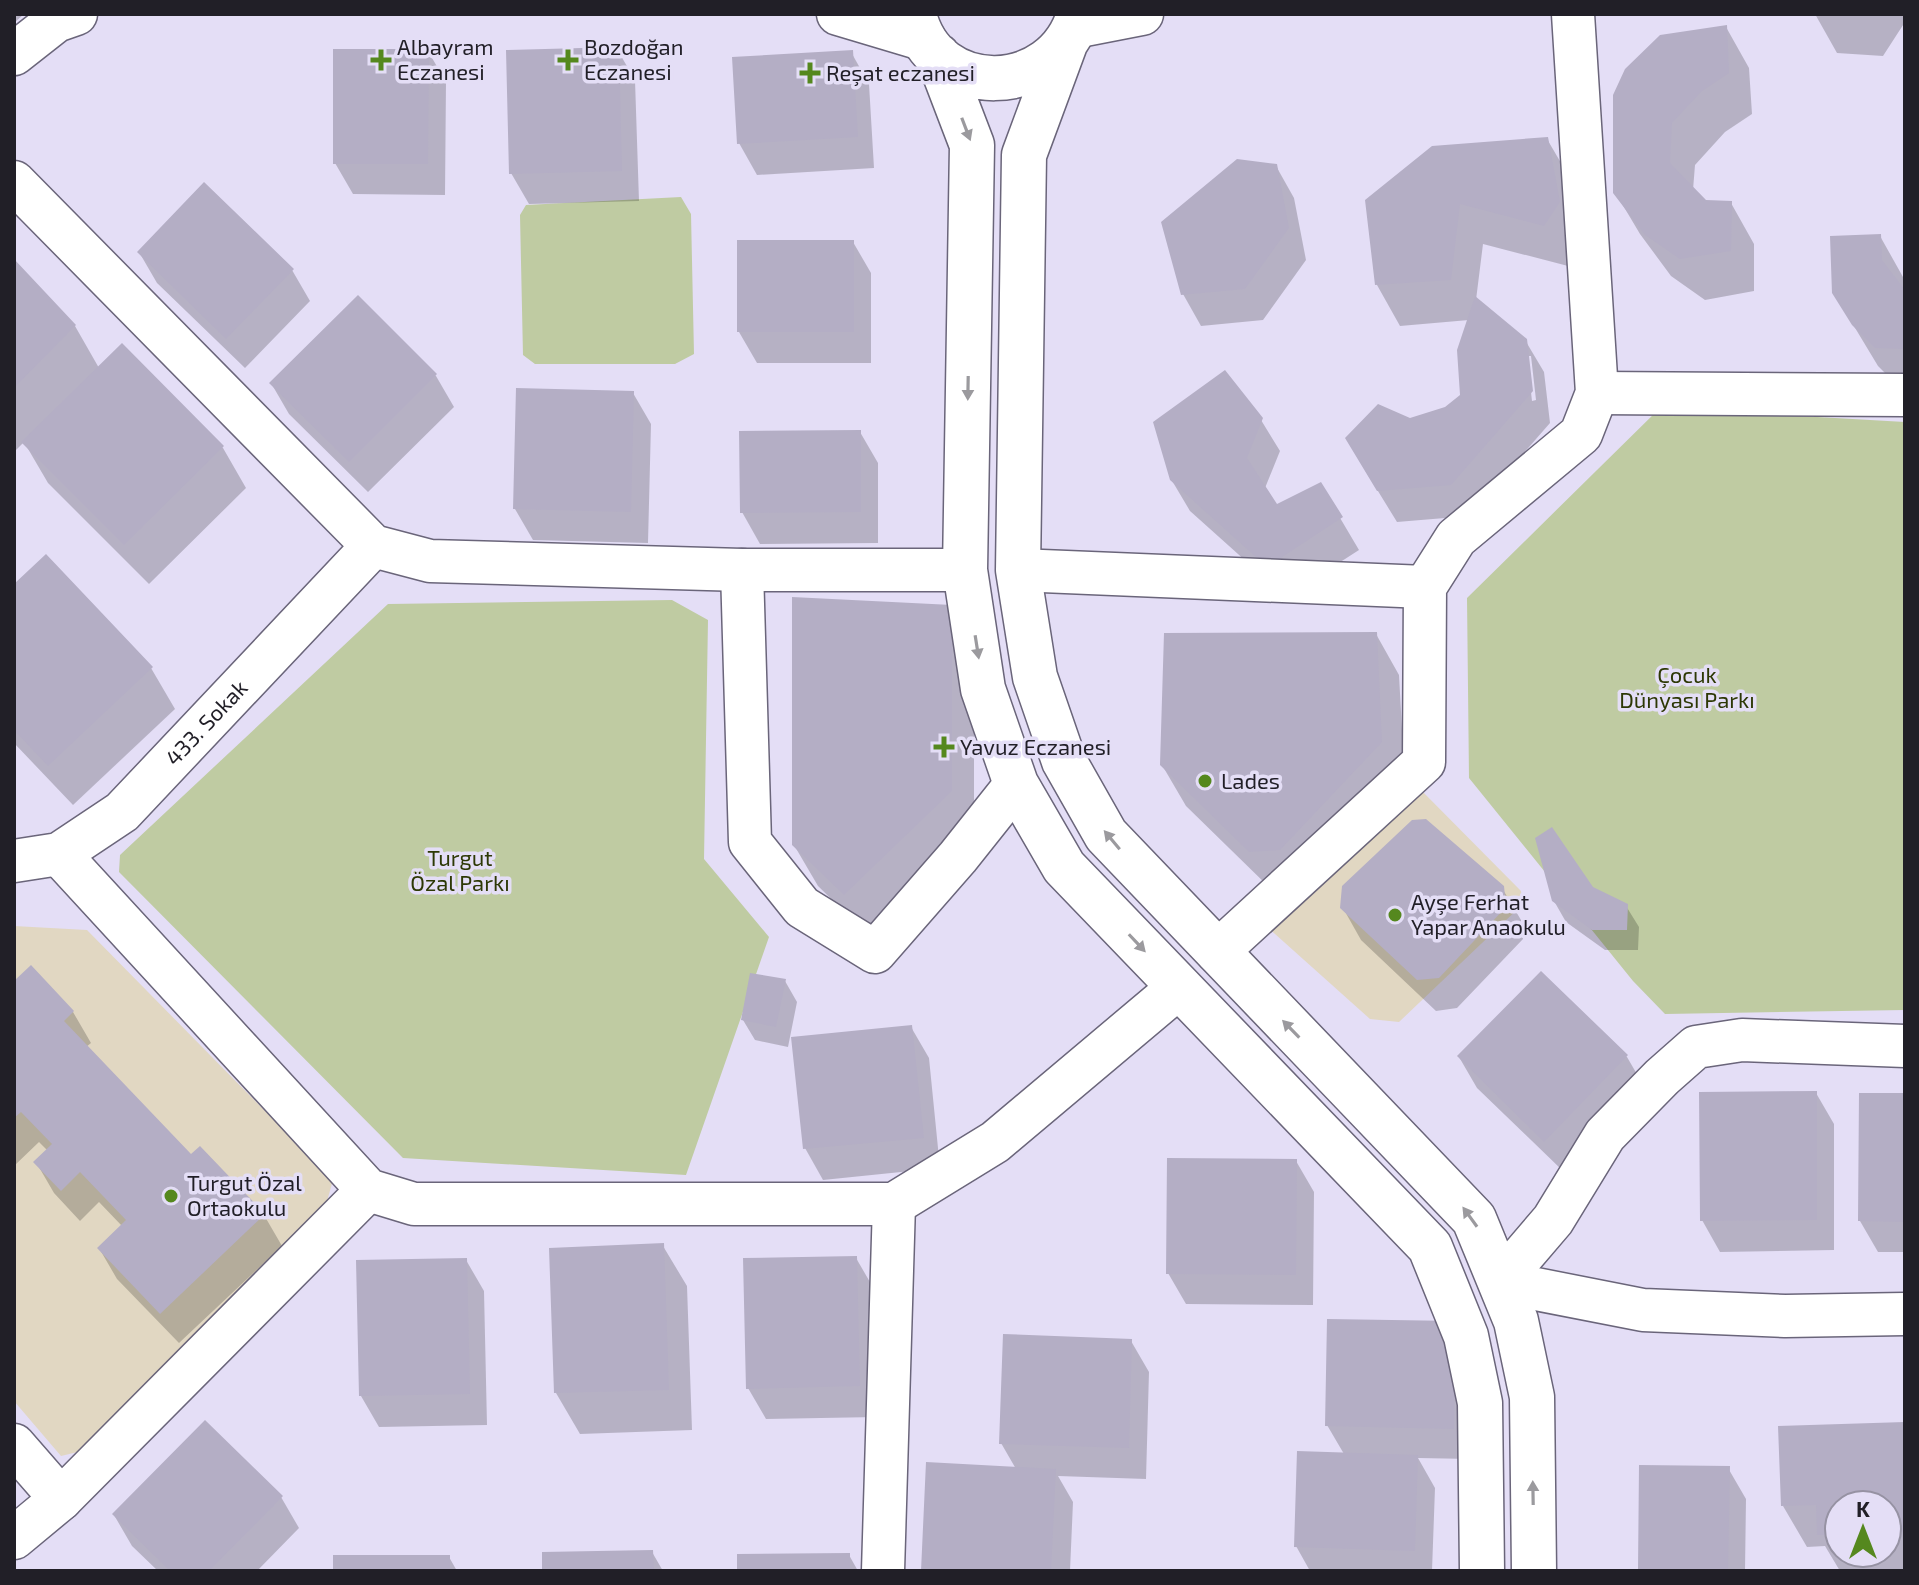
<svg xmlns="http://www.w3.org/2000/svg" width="1919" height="1585" font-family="'Exo 2',sans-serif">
	<rect width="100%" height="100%" fill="#e4def6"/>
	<path fill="#e1d7c2" d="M1419 788 1521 891 1523 904 1399 1022 1370 1019 1266 926Z
		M14 926 87 930 333 1180 324 1212 86 1450 61 1456 14 1401Z"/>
	<path fill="#bfcba2" d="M681 197 691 214 694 354 675 364H535L523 355 520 215 526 205Z
		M1660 408 1905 422V1010L1665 1014 1633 981 1469 778 1467 598Z
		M672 600 708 620 704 859 769 937 686 1175 403 1158 119 872 120 855 388 604Z"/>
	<path fill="#0003" fill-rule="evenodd" d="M14 14H24L14 23Z
		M1815 14H1905V22L1883 56 1837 53Z
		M1726 27 1749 68 1752 114 1725 132 1695 165 1693 190 1705 202 1731 203 1754 244V291L1705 300 1671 276 1640 234 1615 192Z
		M617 49 635 80 639 201 529 204 511 173Z
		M428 51 446 82 445 195 353 194 335 163Z
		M851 52 869 84 874 168 757 175 739 143Z
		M1547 139 1571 180 1582 244 1568 266 1483 244 1476 300 1525 340 1544 372 1550 423 1469 516 1397 522 1365 470 1410 420 1446 409 1462 396 1469 320 1400 326 1377 285 1367 201ZM1527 356H1531L1536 400 1532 401Z
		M1276 166 1294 198 1306 260 1263 320 1201 326 1183 294Z
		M1880 236 1903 277 1905 389H1901L1878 366 1834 293Z
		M853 242 871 273V363H757L739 332Z
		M139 252 292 270 310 301 245 368 157 283Z
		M14 261 75 326 99 368 122 345 223 448 246 488 149 584 48 483 24 442 14 452Z
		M358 297 436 376 454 407 368 492 289 414 271 383Z
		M633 393 651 424 648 543 533 540 515 509Z
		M1261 420 1280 451 1265 488 1276 506 1320 484 1359 550 1286 597 1190 511 1171 479Z
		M860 432 878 463V543L760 544 742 512Z
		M14 586 151 668 175 709 73 805 14 743Z
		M951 607 974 648V833L868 935 818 886 794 845Z
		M1376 634 1399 675 1405 784 1274 892 1186 806 1162 765Z
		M1502 888 1521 920 1523 939 1457 1008 1436 1011 1361 940 1343 908Z
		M1591 889 1626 906 1639 927 1638 950H1605L1566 922 1554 901Z
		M1541 974 1627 1057 1645 1088 1563 1171 1477 1088 1459 1057Z
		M785 981 797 1002 788 1047 755 1040 743 1020Z
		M14 984 73 1012 91 1043 86 1047 191 1157 264 1215 282 1246 179 1343 117 1279 99 1248 122 1226 99 1202 80 1221 54 1193 36 1162 48 1151 39 1142 14 1166Z
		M911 1027 929 1058 940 1168 823 1180 805 1148Z
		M1816 1093 1834 1124V1250L1720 1252 1702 1220Z
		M1905 1095V1252H1878L1860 1221Z
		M1296 1161 1314 1192 1313 1305 1186 1304 1168 1273Z
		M663 1246 687 1286 692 1430 580 1434 556 1393Z
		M856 1258 874 1289 877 1417 766 1419 748 1388Z
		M466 1260 484 1291 487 1425 379 1427 361 1396Z
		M1455 1323 1471 1459 1418 1458 1435 1488 1432 1571H1310L1296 1546 1344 1454 1327 1425Z
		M1131 1341 1149 1372 1146 1479 1058 1476 1073 1502 1070 1571H923L1016 1469 1001 1443Z
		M1905 1424V1571H1840L1825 1546 1807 1547 1783 1506ZM1839 1505H1887V1553H1839Z
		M1728 1468 1746 1499 1745 1571H1640Z
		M281 1497 299 1528 257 1571H158L132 1546 114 1515Z
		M652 1552 663 1571H544Z
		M849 1555 858 1571H739Z
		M449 1557 457 1571H335Z"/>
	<path fill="#b4aec5" d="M1727 25 1729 73 1702 91 1672 123 1670 163 1706 200 1732 201 1731 251 1680 259 1645 235 1613 193V95L1625 69 1660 35Z
		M619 47 622 171 509 174 506 50Z
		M333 49H429L428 164H333Z
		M853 50 858 137 737 144 732 57Z
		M1548 137 1560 202 1544 226 1460 204 1451 280 1375 285 1365 200 1432 146Z
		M1237 159 1277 164 1289 228 1245 289 1181 295 1161 222Z
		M204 182 294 269 226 339 137 252Z
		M1881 234 1882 260 1905 290V349L1875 348 1852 325 1832 293 1830 236Z
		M737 240H854V332H737Z
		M14 259 76 325 14 388Z
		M358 295 437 374 349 462 269 383Z
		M1475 296 1527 339 1533 391 1451 485 1377 491 1345 438 1378 404 1410 418 1445 407 1460 395 1457 350Z
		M122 343 224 446 124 545 21 442Z
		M1225 370 1263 418 1247 458 1277 504 1321 482 1343 517 1267 567 1170 480 1153 422Z
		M516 388 634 391 631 512 513 509Z
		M861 430V512L740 513 739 431Z
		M46 554 153 667 48 766 14 730V584Z
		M792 597 952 605V791L844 895 792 845Z
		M1377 632 1382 742 1280 850 1249 852 1160 765 1164 633Z
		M1426 819 1504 886 1506 907 1439 978 1417 980 1340 908 1342 886 1412 820Z
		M1552 827 1593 887 1628 904 1627 930H1592L1552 901 1535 838Z
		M31 965 74 1011 64 1021 191 1154 200 1146 265 1214 160 1314 97 1248 126 1220 80 1172 61 1191 33 1162 52 1144 21 1112 14 1118V981Z
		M1541 971 1628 1055 1544 1142 1457 1056Z
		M750 973 786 979 776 1027 741 1020Z
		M912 1025 924 1138 803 1149 791 1037Z
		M1817 1091V1220L1700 1221 1699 1092Z
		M1859 1093H1905V1222L1858 1221Z
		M1167 1158 1297 1159 1296 1275 1166 1274Z
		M664 1243 669 1390 554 1393 549 1248Z
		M857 1256 860 1386 746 1389 743 1258Z
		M467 1258 470 1394 359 1396 356 1260Z
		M1327 1319 1456 1321 1454 1429 1325 1426Z
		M1003 1334 1132 1339 1129 1448 999 1444Z
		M205 1420 283 1496 209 1571H170L112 1514Z
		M1905 1422V1532L1887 1533V1505H1839V1535H1817L1816 1505 1781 1506 1778 1426Z
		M1297 1451 1418 1455 1415 1551 1294 1547Z
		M926 1462 1056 1469 1051 1571H921Z
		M1639 1465 1730 1466 1728 1571H1638Z
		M653 1550 654 1571H542V1552Z
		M850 1553V1571H737V1554Z
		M333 1555H450V1571H333Z"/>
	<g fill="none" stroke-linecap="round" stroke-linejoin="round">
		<defs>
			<g id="minor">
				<path d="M838 14 925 40"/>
				<path d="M1075 27 1142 14"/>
				<path d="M14 54 56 21 76 14"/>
				<path d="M14 182 373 546 430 561 742 570H965"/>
				<path d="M1597 393 1905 395"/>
				<path d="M742 570 750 842 802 907 875 952 958 857 1016 784"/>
				<path d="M1018 570 1425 587"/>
				<path d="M59 854 368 1190 414 1204H894L995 1142 1178 988"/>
				<path id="s1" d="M14 861 59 854 122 812 373 546"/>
				<path d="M1217 952 1424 762 1425 587 1456 538 1581 434 1597 393 1573 14"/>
				<path d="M1905 1046 1742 1040 1696 1047 1662 1077 1605 1135 1553 1220 1500 1282 1643 1310 1785 1316 1905 1314"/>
				<path d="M14 1445 61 1499"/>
				<path d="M14 1538 61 1499 368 1190"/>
				<path d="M883 1571 894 1204"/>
			</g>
			<path id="tertiary" d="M914 14C934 101 1055 98 1079 14
				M1065 44 1024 155 1018 570 1035 677 1064 761 1106 835 1474 1219 1516 1321 1532 1397 1534 1571
				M938 56 972 145 965 570 983 689 1016 784 1064 867 1430 1247 1466 1336 1480 1403 1482 1571"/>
		</defs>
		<use href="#minor" stroke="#6a657a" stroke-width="45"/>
		<use href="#tertiary" stroke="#6a657a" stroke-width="47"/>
		<use href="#minor" stroke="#fff" stroke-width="42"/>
		<use href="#tertiary" stroke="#fff" stroke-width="44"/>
	</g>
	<defs><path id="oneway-solid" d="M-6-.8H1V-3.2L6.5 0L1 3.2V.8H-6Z" transform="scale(2)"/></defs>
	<g fill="#9b9a9e">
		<use href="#oneway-solid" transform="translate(966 129) rotate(69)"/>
		<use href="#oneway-solid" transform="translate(968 388) rotate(91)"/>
		<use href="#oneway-solid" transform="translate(977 647) rotate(81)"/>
		<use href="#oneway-solid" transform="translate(1112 840) rotate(-130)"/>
		<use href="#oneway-solid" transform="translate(1137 943) rotate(47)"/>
		<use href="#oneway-solid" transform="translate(1291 1029) rotate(-134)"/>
		<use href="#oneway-solid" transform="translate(1470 1217) rotate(-126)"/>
		<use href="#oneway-solid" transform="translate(1533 1493) rotate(-91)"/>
	</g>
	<g fill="#55881e" stroke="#e4def6" stroke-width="3">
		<path d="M377 48h8v8h8v8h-8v8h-8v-8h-8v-8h8z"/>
		<path d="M564 48h8v8h8v8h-8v8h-8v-8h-8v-8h8z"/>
		<path d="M806 61h8v8h8v8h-8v8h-8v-8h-8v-8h8z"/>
		<path d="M940 735h8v8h8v8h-8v8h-8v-8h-8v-8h8z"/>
		<circle cx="1205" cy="781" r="8"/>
		<circle cx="1395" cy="915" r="8"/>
		<circle cx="171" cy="1196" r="8"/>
	</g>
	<g text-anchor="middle" stroke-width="7" stroke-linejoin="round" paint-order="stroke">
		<g font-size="22" fill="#211f27" stroke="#e4def6" text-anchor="start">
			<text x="397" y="55">Albayram<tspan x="397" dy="25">Eczanesi</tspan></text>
			<text x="584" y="55">Bozdoğan<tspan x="584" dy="25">Eczanesi</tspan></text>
			<text x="826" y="81">Reşat eczanesi</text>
			<text x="960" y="755">Yavuz Eczanesi</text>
			<text x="1221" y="789">Lades</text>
			<text x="1411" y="910">Ayşe Ferhat<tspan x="1411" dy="25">Yapar Anaokulu</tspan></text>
			<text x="187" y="1191">Turgut Özal<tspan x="187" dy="25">Ortaokulu</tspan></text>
		</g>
		<g font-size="22" fill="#2d3805" stroke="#e4def6">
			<text x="1687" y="683">Çocuk<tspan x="1687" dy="25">Dünyası Parkı</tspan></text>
			<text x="460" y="866">Turgut<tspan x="460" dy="25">Özal Parkı</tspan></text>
		</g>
		<g font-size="22" fill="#211f27" stroke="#e4def6">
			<text dy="8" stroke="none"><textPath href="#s1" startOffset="244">433. Sokak</textPath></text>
		</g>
	</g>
	<rect width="1919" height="1585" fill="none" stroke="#211f27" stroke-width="32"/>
	<g transform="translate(1863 1529)"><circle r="38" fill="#e4def6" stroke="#9692a3" stroke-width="2"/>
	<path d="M0-6L14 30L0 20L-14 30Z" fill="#55881e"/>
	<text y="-12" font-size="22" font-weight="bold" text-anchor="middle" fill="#211f27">K</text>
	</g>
</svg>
